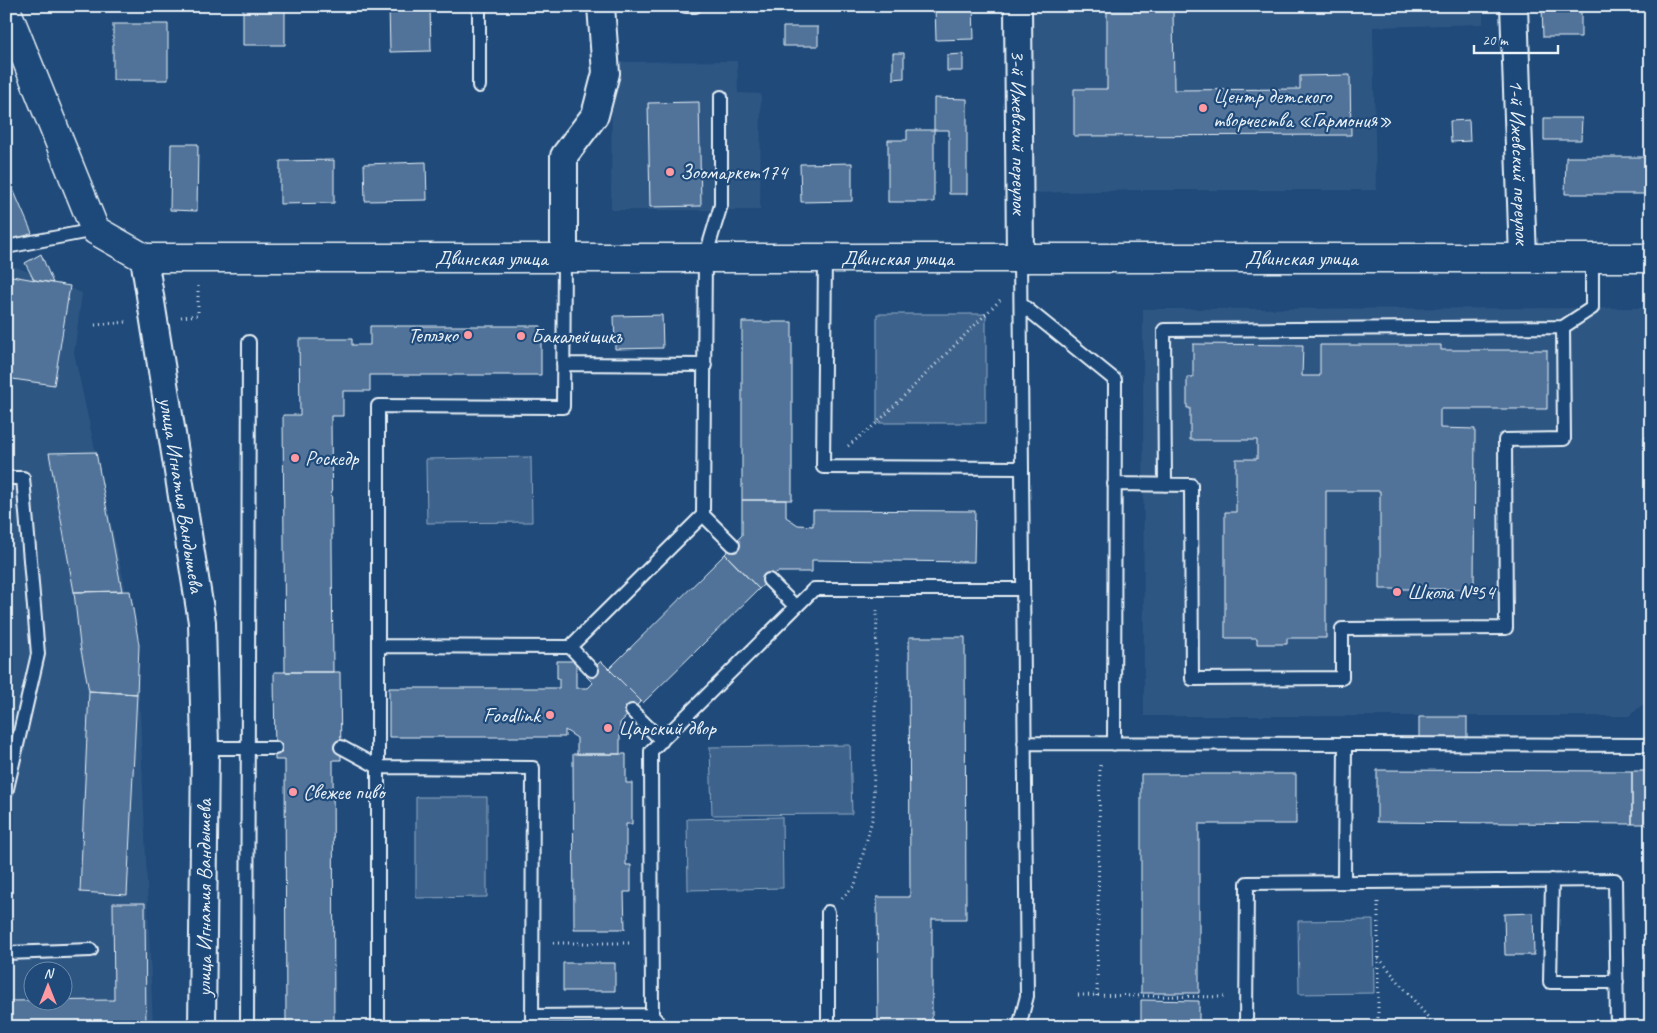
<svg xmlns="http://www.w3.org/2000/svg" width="1657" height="1033" font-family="Caveat,sans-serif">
	<rect width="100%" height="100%" fill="#1f4a7a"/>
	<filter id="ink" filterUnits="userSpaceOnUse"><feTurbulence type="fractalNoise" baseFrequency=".02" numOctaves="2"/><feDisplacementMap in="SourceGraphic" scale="10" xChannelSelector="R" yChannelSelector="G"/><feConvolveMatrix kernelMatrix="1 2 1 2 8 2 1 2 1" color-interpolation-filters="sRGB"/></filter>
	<g filter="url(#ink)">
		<path fill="#2e5683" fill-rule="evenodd" d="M1030 6H1483V24L1373 27 1376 190H1139L1032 193Z
			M737 61 738 93 761 94 760 210H611L612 62Z
			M6 263 82 293 74 353 137 642 153 1027H6ZM32 970H62V1000H32Z
			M1651 308V698L1629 716H1144L1143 309Z"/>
		<path fill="#3c628c" stroke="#92aac2" d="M877 314H986V423H877Z
			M1644 437H1651V559H1646Z
			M531 457 532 522 427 523 426 459Z
			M850 745 852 814 712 815 710 747Z
			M416 797H487V897L416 898Z
			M782 817 783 888 688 890 687 819Z
			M1373 920 1374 993 1299 994 1298 921Z"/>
		<path fill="#517399" stroke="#e8f1f8" d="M243 6H285V45H243Z
			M389 6H430L431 51 390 52Z
			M935 6H973L974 39 936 40Z
			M1542 6H1581V37H1543Z
			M1173 9 1174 90 1300 89V76L1350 75 1351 135 1074 136V89H1107V10Z
			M113 24H168V80H113Z
			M783 27H818V46H783Z
			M893 53H904V78L893 79Z
			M963 54V71H947V55Z
			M934 98 967 99V194H949V130H934Z
			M699 102 701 206 650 207 648 103Z
			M1544 118H1582L1581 140H1544Z
			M1469 120 1470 141 1451 142 1450 121Z
			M907 130H934V202H888V140H907Z
			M171 144H198L197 211 170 210Z
			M1566 157H1645V194H1565Z
			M334 160V203L280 204V161Z
			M426 162 427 200 365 201 364 164Z
			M852 163V201L801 202 800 164Z
			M6 173 32 233 14 241 9 230 6 231Z
			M41 254 53 283 34 280 25 263Z
			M6 275 70 286 54 385 6 378Z
			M662 315 663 348 615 349 614 316Z
			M742 322H792V500H742Z
			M370 326H541V375H370V391H343V416H331L333 672H285L283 415H300L299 339H352V345H370Z
			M1193 344 1303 345 1302 376H1320V345H1441V350H1547V409H1440V428L1475 429 1474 589H1380V491H1326V638H1287V644H1257V638H1225V512H1236V459H1257V440H1190V408H1187V377H1193Z
			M96 452 122 591 74 592 49 453Z
			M742 500H786V517L798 525 813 526V510L975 511 974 562 812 560V572H777L759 589 725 554 742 535Z
			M725 554 759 589 643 703 609 669Z
			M130 591 139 645 137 694 89 691 80 645 74 592Z
			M6 602H8V679H6Z
			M909 637H965L966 919H932V1027H878L877 897H910Z
			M557 661H576V688H588L593 683 586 676 601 661 641 701 620 723V754H577V738L565 730V737H389V688H559V679H557Z
			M274 672H340L341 760H333L334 1027H286L285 760H275Z
			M89 691 137 694 127 895 80 892Z
			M1419 717H1467V738L1419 739Z
			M573 754H626V783H632V824H626V865H631V892H624L625 929H574Z
			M1377 770 1632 771V824L1377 822Z
			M1632 771H1651V829L1645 824H1632Z
			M1141 774H1296V824H1199V993H1141Z
			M1647 848H1651V1027H1646Z
			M113 903H145L146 1027H6V1001L114 1000Z
			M1533 913 1534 955H1505L1504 914Z
			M563 963H615V991H563Z
			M1141 1000 1199 1001V1027H1141Z"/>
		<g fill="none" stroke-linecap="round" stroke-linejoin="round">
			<defs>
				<path id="service" d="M686 6H695
					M479 86V6
					M6 247 95 230
					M825 258 823 467 1022 468
					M1021 304 1115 380 1114 744
					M563 364 705 365
					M6 478H23L38 654 6 793
					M1114 484 1191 485 1192 679 1342 678V629L1506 628 1505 440 1564 439 1563 327
					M1165 485 1164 330 1563 327 1592 308V258
					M703 515 733 545
					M769 580 796 607
					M378 646 570 647 703 515 705 258 721 205V97
					M570 647 592 670
					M632 711 662 741
					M1024 743 1651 745
					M341 747 378 767 533 768 532 1027
					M205 748H275
					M1552 880 1550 982H1617
					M1344 882 1345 744
					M6 953 91 950
					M652 1015 651 751 814 589H1023
					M532 1016 652 1015 662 1027
					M247 1027 249 342
					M378 1027V406L563 407 564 258
					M828 1027V912
					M1019 1027 1027 996 1020 258
					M1246 1027 1247 883 1615 880 1617 1027"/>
				<g id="minor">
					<path id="s1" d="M1018 6 1020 258"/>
					<path id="s2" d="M1514 6 1523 258"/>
					<path id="s3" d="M144 258 202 622 205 748 202 1027"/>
					<path d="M564 258V156L595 115 606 73 601 6"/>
				</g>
				<g id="tertiary">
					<path id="s4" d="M6 9 95 230 144 258H1651"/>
				</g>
			</defs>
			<use href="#service" stroke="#e8f1f8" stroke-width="16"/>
			<use href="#minor" stroke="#e8f1f8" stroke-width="30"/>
			<use href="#tertiary" stroke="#e8f1f8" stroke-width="31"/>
			<path stroke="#e8f1f8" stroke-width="3" stroke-dasharray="1 4" stroke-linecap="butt" d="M181 317 198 315V286
				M95 325 127 322
				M848 446 877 423 1000 300
				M842 898 855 885 873 816 877 610
				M1378 902V1018
				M553 943H632
				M1379 958 1436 1027
				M1078 995 1227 997
				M1097 996 1100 764"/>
			<use href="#service" stroke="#1f4a7a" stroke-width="12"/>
			<use href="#minor" stroke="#1f4a7a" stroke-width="26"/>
			<use href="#tertiary" stroke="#1f4a7a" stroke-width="28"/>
		</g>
	</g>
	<g fill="#ff9aa2" stroke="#1f4a7a" stroke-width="2">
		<circle cx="1203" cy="108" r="5"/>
		<circle cx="670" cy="172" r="5"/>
		<circle cx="468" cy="335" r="5"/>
		<circle cx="521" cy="336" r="5"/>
		<circle cx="295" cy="458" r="5"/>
		<circle cx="1397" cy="592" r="5"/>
		<circle cx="550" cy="715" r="5"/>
		<circle cx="608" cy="728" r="5"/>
		<circle cx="293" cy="792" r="5"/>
	</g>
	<g text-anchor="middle" stroke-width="4.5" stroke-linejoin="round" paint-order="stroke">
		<g font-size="21" fill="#e8f1f8" stroke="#1f4a7a" text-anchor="start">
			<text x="1213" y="103">Центр детского<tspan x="1213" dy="24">творчества «Гармония»</tspan></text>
			<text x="680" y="179">Зоомаркет174</text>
			<text x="458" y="342" text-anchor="end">Теплэко</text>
			<text x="531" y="343">Бакалейщикъ</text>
			<text x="305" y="465">Роскедр</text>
			<text x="1407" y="599">Школа №54</text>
			<text x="540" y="722" text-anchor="end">Foodlink</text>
			<text x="618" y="735">Царский двор</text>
			<text x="303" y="799">Свежее пиво</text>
		</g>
		<g font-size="21" fill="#e8f1f8" stroke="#1f4a7a">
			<text dy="7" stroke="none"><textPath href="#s1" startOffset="126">3-й Ижевский переулок</textPath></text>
			<text dy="7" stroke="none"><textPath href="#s2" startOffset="156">1-й Ижевский переулок</textPath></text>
			<text dy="7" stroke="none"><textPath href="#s4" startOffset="642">Двинская улица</textPath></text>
			<text dy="7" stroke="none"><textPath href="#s4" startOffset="1048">Двинская улица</textPath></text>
			<text dy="7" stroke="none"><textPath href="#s4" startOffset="1452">Двинская улица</textPath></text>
			<text dy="7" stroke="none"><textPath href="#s3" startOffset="240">улица Игнатия Вандышева</textPath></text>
			<text transform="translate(204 898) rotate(-90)" y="7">улица Игнатия Вандышева</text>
		</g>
	</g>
	<rect width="1657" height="1033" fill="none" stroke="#1f4a7a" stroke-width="25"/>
	<rect x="12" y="12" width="1632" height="1008" fill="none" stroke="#e8f1f8" stroke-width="2" filter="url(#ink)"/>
	<g transform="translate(48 986)"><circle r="24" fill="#1f4a7a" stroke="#6f8dac"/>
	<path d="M0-4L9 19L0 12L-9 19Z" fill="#ff9aa2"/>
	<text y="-8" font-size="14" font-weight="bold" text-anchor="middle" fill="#e8f1f8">N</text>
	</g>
	<path d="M1474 45v8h84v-8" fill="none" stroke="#e8f1f8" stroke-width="2.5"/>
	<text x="1482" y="45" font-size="15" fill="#e8f1f8" stroke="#1f4a7a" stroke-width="4" paint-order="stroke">20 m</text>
</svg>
